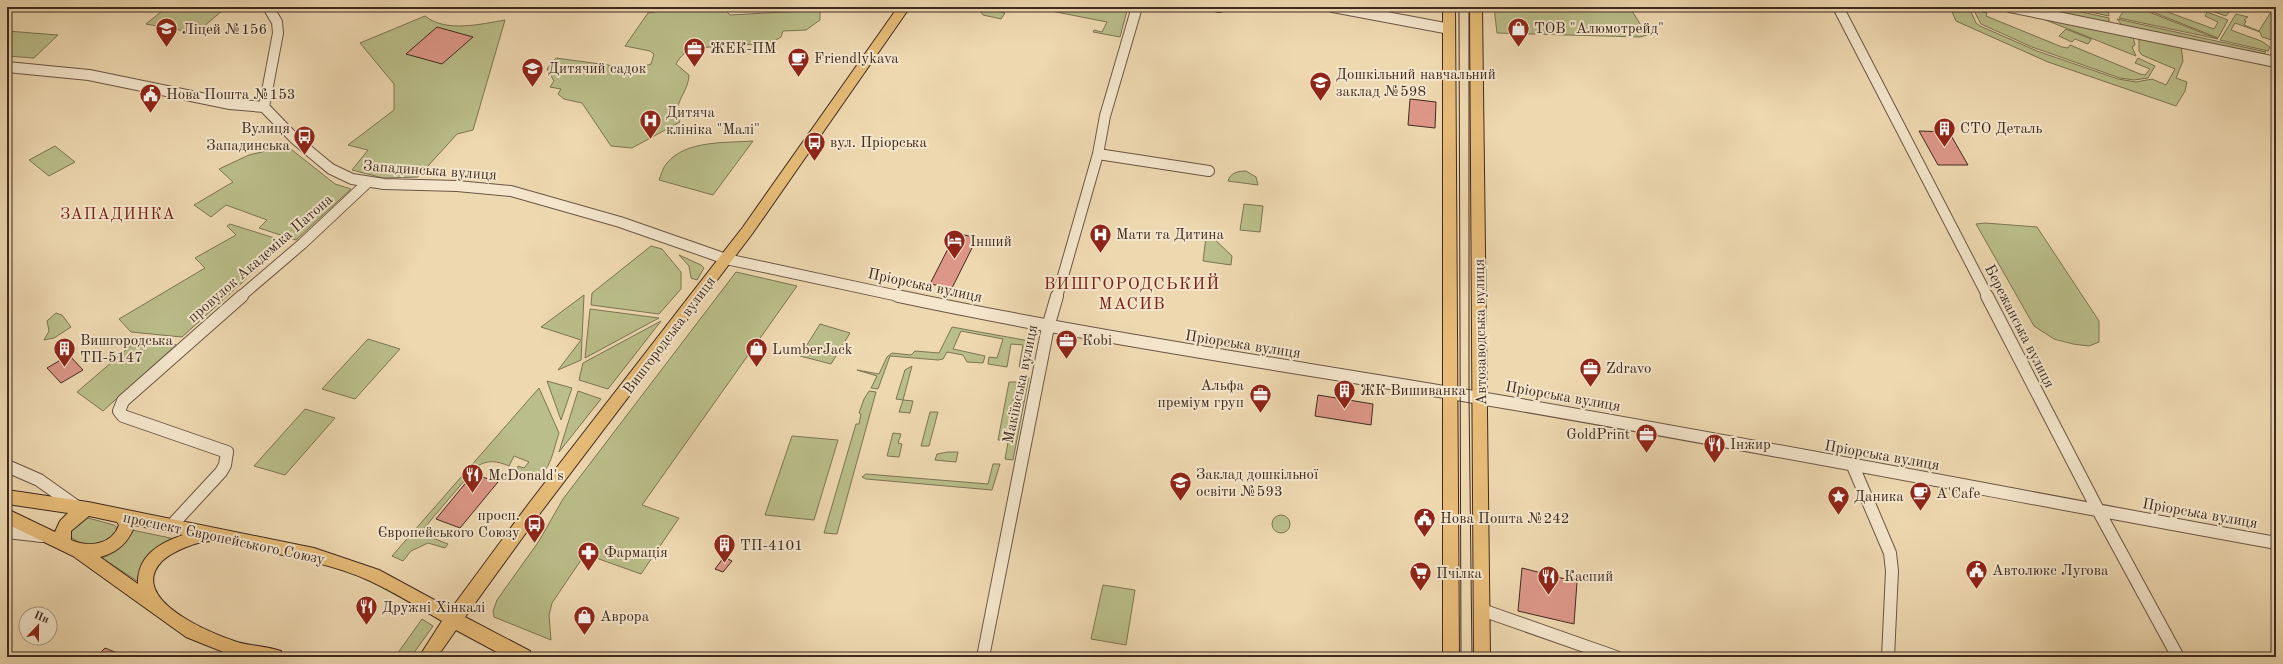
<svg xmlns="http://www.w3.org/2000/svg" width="2283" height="664" font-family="'Old Standard TT',serif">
	<rect width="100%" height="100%" fill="#eed8b0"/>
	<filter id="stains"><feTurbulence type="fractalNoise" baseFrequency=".005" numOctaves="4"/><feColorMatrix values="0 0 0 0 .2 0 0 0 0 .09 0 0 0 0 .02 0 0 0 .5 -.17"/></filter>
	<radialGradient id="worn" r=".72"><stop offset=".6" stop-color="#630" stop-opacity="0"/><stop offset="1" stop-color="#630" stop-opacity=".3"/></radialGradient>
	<path fill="#babe8a" stroke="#7c7455" d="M167 7H209L223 10 196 33 146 24Z
		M659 7H722L730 15 820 10V20L806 30 783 31 781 37 771 43 695 48C686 51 681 55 676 64L689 75C689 89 677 99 676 116L680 122 632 148 611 146 582 103 564 99 558 94 561 89 550 87 554 81 547 69 556 58 637 69 651 64 654 54 650 51 625 46 648 13 655 12Z
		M982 7H998L996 11 1005 13 1001 19 983 15 980 11Z
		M1031 7H1128L1120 37 1093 32 1094 30 1102 32 1107 22Z
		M1494 7 1627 9 1632 11 1647 35 1640 37 1497 33Z
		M1950 7H1969L1976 23 1980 26 2037 51 2118 79 2136 82 2152 79 2166 85 2175 69 2142 55 2139 51V38L2181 46 2183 61 2176 78 2187 82 2185 91 2176 106 2048 62 1956 21Z
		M1972 7 1984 9 1982 12 1987 13 1986 16 2062 47 2068 48 2070 45 2140 74 2145 75 2150 69 2135 63 2138 58 2155 66 2148 78 2134 80 2120 78 2032 47 1981 24Z
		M2036 7H2059L2109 18V21L2105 22Z
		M2067 7H2108L2109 16Z
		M2126 7H2136L2218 39 2119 18Z
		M2140 7H2154L2214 29 2218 22 2205 16 2207 12 2228 20 2218 38Z
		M2200 7H2233L2226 16Z
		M2274 7H2276V31L2272 40 2262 37 2260 32 2235 23 2231 30 2261 41 2270 47 2268 51 2220 40 2236 14 2248 17 2244 20 2246 21 2244 25 2259 31Z
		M2028 13 2133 37 2135 45 2132 47 2136 56Z
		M425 16C446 33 481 24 505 20L473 130 457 134 418 177 383 178 352 170 368 150 348 145 394 110V84L360 43Z
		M2117 19 2266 52 2263 55 2122 25Z
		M2066 29 2091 39V40L2088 44 2075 39 2072 42 2059 36Z
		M7 31 58 35 34 58 7 56Z
		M753 141 713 195 659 180C661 175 663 167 667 163 686 140 726 143 753 141Z
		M55 146 75 162 49 176 29 160Z
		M287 146 335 184 351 189 296 240 259 228 267 220 226 205 211 217 194 205 233 182 219 169 249 155Z
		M1246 171 1256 177 1258 185 1228 181C1230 173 1238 171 1246 171Z
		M1244 204 1263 206 1260 232 1240 230Z
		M1985 223 2037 227 2099 321V342L2089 346 2073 344 2054 339 2034 326 1976 224Z
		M230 224 287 242 182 337 131 332 119 319 205 268 195 258 236 235 227 226Z
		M1211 236 1232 256 1231 265 1203 261 1206 237Z
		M651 246 662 249 681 272V289L659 314 591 305 592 293Z
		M679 255 701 265 704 268 697 280 691 278 689 266Z
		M736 272 797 286 642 505 679 518 641 574 585 554 552 603 549 615 551 640 494 617 493 611 497 600 539 541 563 499Z
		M584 295 581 360 558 370 581 340 541 327Z
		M590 309 659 318 585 358Z
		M56 313 62 315 71 327 54 338 44 340 49 331 47 321Z
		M661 321 608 389 579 380 583 363Z
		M820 324 850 333 831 364 800 356Z
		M952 327 1035 342 1029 368 1019 367 1023 345 1011 344 1007 367 988 364 989 357 997 358 1003 339 961 331 953 349 985 356 983 363 967 362 963 355 947 352 943 359 938 360 890 356 878 389 871 388 877 376 857 370 879 374 887 357 892 353 911 355 915 351 939 353Z
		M145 339 169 342 176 345 103 411 77 392 133 344Z
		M368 339 400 349 355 399 322 389Z
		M912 366 903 400 913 401 910 413 899 412 903 400 896 399 905 370Z
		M1020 375 1029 377 1013 460 1005 459Z
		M547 381 572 388 561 420Z
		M1009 382H1017L1006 437 1004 440H998Z
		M539 388 559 433C552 453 549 487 519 478L517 475 518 466 524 468 529 462 514 456 509 466C497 461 488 459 476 467L425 527V533L430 537 448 544 445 548 428 543 411 551 403 561 392 556Z
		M578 391 601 399 559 452Z
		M869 391 876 392 837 534 824 533 856 424H859L861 414 859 413 864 399Z
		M305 409 335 418 285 475 254 466Z
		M930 412H938L929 446H921Z
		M893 433 901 434 898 443 902 444 899 457 887 456Z
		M792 436 838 440 814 520 765 515Z
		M948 452H958L956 462 935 460 937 454Z
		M993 464H1000L992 490 866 479 862 477 866 474 988 484Z
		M1272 524a9 9 0 1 1 18 0a9 9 0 1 1-18 0Z
		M88 518 114 525 119 529 116 536 89 549 72 538 70 533 73 526Z
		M132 530 175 539 139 572 137 581 102 558C117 552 127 545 132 530Z
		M1103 585 1135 590 1126 645 1091 639Z
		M422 619 433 626 411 657H395Z"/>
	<path fill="#dd9788" stroke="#3f2a20" d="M437 27 473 37 442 64 406 54Z
		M1410 99 1436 102 1435 128 1408 125Z
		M1919 131 1949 132 1968 165H1938Z
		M956 233 977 238 952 288 930 284Z
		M69 355 83 370 61 383 47 368Z
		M1318 395 1373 404 1371 425 1315 416Z
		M473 474 498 482 460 528 436 519Z
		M724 557 732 561 723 572 715 569Z
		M1522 568 1577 582 1574 624 1518 611Z
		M105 648 127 657H96Z"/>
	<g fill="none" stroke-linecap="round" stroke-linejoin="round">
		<defs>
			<path id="minor-far1" d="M1218 7H1220
				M1333 7 1450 29
				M1838 7 1988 297
				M2010 7 2276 62
				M7 67 89 75 230 104 264 107
				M264 107 295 139 320 160 331 169 352 179 384 184 457 186 511 191 620 222 726 259 903 297
				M264 107 278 33 277 22 268 7
				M1098 154 1209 171
				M240 297 302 244 368 182
				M1057 297 1098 154 1105 116 1137 7"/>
			<path id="minor" d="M898 296C1091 337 1286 365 1480 398 1746 443 2011 495 2276 543
				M1987 296 2098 510 2178 657
				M7 466 39 480 77 507
				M1853 466 1890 553 1892 571 1888 657
				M172 525 221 472 225 465 227 452 123 416 119 411 123 401 242 296
				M7 532 42 536
				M1482 610 1616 657
				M983 657 1048 327 1057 296"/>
			<path id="major" d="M898 7H910L752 234 541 512 465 617 530 651 532 657H506L456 630 437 657H419L442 621C418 607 394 592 368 580 334 565 296 558 260 550 245 547 227 541 212 541 197 541 173 551 162 561 126 599 210 633 237 642 251 646 267 646 281 651L283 657H236L186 637 73 556 7 524V509L55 532 60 521 68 513 7 504V490L88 502 314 548 379 570 451 609 530 502 743 227ZM89 516 117 522 119 525C112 545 88 548 71 540V531ZM135 525 183 535C159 543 137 556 138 584L100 557C118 552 128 543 135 525Z
				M1443 7H1455L1459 657H1443Z
				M1470 7H1482L1490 657H1474Z"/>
		</defs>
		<use href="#minor-far1" stroke="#6b5644" stroke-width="12"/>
		<use href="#minor" stroke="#6b5644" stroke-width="14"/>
		<use href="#major" stroke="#3f2a20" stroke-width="2"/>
		<use href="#minor-far1" stroke="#f4e6cc" stroke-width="10"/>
		<use href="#minor" stroke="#f4e6cc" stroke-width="12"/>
		<use href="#major" fill="#e7bc78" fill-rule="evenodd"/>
		<path stroke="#3f2a20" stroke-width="1" d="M1459 7 1461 657
			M1469 7V396L1472 657"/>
	</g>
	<defs>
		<symbol id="shop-pin" viewBox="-11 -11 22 30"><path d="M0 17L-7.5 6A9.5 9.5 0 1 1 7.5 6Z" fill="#8f2418" stroke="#f4e6cc"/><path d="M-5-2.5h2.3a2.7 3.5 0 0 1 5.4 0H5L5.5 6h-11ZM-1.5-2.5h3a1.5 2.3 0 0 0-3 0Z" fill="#fff"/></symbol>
		<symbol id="school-pin" viewBox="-11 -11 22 30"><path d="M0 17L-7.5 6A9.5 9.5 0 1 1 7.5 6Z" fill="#8f2418" stroke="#f4e6cc"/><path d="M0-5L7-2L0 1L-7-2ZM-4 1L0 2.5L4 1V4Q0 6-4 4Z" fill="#fff"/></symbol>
		<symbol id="office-pin" viewBox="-11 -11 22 30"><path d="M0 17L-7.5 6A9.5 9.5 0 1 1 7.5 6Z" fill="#8f2418" stroke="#f4e6cc"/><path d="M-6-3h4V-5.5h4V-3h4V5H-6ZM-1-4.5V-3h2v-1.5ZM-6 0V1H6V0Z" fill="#fff"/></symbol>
		<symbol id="cafe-pin" viewBox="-11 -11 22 30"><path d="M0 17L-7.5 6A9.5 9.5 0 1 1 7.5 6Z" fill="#8f2418" stroke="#f4e6cc"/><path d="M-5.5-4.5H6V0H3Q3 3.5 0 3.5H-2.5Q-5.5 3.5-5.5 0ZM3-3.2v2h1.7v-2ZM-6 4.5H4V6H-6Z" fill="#fff"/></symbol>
		<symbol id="civic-pin" viewBox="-11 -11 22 30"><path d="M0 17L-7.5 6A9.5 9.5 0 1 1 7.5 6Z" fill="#8f2418" stroke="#f4e6cc"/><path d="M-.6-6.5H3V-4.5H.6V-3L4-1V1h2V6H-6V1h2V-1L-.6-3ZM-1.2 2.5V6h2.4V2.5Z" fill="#fff"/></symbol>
		<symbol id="hospital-pin" viewBox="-11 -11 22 30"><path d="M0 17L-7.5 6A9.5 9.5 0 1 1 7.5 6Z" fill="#8f2418" stroke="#f4e6cc"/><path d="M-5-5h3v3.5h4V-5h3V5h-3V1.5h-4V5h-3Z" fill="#fff"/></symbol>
		<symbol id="building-pin" viewBox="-11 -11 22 30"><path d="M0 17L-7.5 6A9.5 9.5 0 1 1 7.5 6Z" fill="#8f2418" stroke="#f4e6cc"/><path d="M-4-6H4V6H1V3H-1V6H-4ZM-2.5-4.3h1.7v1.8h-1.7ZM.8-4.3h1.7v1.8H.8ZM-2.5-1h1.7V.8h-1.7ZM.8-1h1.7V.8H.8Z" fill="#fff"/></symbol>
		<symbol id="bus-pin" viewBox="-11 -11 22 30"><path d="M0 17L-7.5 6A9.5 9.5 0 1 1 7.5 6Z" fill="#8f2418" stroke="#f4e6cc"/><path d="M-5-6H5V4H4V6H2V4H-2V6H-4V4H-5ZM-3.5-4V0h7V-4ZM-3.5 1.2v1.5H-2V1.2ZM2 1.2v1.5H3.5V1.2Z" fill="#fff"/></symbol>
		<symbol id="hotel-pin" viewBox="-11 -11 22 30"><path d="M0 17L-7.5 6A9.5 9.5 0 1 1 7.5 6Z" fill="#8f2418" stroke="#f4e6cc"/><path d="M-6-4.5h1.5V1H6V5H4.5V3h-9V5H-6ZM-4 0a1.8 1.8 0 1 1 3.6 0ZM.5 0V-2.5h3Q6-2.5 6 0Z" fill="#fff"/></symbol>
		<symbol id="restaurant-pin" viewBox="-11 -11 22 30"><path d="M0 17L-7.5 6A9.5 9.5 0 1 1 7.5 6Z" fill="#8f2418" stroke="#f4e6cc"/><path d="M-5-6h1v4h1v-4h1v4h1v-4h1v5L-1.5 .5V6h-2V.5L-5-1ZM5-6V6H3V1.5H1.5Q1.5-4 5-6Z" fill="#fff"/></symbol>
		<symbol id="sight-pin" viewBox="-11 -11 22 30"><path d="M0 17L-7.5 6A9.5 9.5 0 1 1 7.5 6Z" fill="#8f2418" stroke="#f4e6cc"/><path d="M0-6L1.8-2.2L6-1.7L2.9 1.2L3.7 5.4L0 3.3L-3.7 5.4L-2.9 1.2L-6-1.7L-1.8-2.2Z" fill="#fff"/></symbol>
		<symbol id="pharmacy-pin" viewBox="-11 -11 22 30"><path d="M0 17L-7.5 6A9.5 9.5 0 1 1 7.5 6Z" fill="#8f2418" stroke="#f4e6cc"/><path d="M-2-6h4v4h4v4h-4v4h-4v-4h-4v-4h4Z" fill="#fff"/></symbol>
		<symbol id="supermarket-pin" viewBox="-11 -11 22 30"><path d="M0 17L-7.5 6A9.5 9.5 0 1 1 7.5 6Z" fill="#8f2418" stroke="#f4e6cc"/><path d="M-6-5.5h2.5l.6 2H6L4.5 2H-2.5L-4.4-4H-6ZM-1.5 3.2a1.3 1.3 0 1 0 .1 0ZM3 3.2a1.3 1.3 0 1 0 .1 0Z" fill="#fff"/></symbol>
	</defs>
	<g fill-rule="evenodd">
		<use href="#shop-pin" x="1506" y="16" width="25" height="34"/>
		<use href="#school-pin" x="154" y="16" width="25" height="34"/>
		<use href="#office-pin" x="682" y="36" width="25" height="34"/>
		<use href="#cafe-pin" x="786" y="46" width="25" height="34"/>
		<use href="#school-pin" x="520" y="56" width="25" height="34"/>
		<use href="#school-pin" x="1308" y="70" width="25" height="34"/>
		<use href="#civic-pin" x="138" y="82" width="25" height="34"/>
		<use href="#hospital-pin" x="638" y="108" width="25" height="34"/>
		<use href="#building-pin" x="1932" y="116" width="25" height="34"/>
		<use href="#bus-pin" x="292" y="124" width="25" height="34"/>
		<use href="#bus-pin" x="802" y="130" width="25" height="34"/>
		<use href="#hospital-pin" x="1088" y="222" width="25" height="34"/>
		<use href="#hotel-pin" x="942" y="228" width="25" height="34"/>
		<use href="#office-pin" x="1054" y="328" width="25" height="34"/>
		<use href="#building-pin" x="52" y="336" width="25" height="34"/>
		<use href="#shop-pin" x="744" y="336" width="25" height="34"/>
		<use href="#office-pin" x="1578" y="356" width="25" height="34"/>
		<use href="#building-pin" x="1332" y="378" width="25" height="34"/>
		<use href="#office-pin" x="1248" y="382" width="25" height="34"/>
		<use href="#office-pin" x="1634" y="422" width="25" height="34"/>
		<use href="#restaurant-pin" x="1702" y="432" width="25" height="34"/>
		<use href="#restaurant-pin" x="460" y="462" width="25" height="34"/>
		<use href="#school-pin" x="1168" y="470" width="25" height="34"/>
		<use href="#cafe-pin" x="1908" y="480" width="25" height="34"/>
		<use href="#sight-pin" x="1826" y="484" width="25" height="34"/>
		<use href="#civic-pin" x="1412" y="506" width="25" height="34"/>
		<use href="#bus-pin" x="522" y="512" width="25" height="34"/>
		<use href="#building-pin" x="712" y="532" width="25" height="34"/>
		<use href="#pharmacy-pin" x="576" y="540" width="25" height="34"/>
		<use href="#civic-pin" x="1964" y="558" width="25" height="34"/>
		<use href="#supermarket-pin" x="1408" y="560" width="25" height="34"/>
		<use href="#restaurant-pin" x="1536" y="564" width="25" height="34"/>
		<use href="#restaurant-pin" x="354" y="594" width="25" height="34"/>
		<use href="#shop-pin" x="572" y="604" width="25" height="34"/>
	</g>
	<g text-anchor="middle" stroke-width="4" stroke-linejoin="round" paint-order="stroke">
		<g font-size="15" fill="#3f2a20" stroke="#f4e6cc" text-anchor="start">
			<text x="1534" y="33">ТОВ "Алюмотрейд"</text>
			<text x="182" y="34">Ліцей №156</text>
			<text x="710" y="53">ЖЕК-ПМ</text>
			<text x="814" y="63">Friendlykava</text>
			<text x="548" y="73">Дитячий садок</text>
			<text x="1336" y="79">Дошкільний навчальний<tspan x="1336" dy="17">заклад №598</tspan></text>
			<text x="166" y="99">Нова Пошта №153</text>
			<text x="666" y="117">Дитяча<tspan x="666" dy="17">клініка "Малі"</tspan></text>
			<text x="290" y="133" text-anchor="end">Вулиця<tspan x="290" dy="17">Западинська</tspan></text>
			<text x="1960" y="133">СТО Деталь</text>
			<text x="830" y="147">вул. Пріорська</text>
			<text x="1116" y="239">Мати та Дитина</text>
			<text x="970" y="246">Інший</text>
			<text x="80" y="345">Вишгородська<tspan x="80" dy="17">ТП-5147</tspan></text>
			<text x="1082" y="345">Кobi</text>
			<text x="772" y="354">LumberJack</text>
			<text x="1606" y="373">Zdravo</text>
			<text x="1244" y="390" text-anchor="end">Альфа<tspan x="1244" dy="17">преміум груп</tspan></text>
			<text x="1360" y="395">ЖК Вишиванка</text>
			<text x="1630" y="439" text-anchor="end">GoldPrint</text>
			<text x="1730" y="449">Інжир</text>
			<text x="1196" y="479">Заклад дошкільної<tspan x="1196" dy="17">освіти №593</tspan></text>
			<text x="488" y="480">McDonald's</text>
			<text x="1936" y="498">A'Cafe</text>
			<text x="1854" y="501">Даника</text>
			<text x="520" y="520" text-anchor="end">просп.<tspan x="520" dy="17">Європейського Союзу</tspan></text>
			<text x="1440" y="523">Нова Пошта №242</text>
			<text x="740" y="550">ТП-4101</text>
			<text x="604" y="557">Фармація</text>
			<text x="1992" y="575">Автолюкс Лугова</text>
			<text x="1436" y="578">Пчілка</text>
			<text x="1564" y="581">Каспий</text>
			<text x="382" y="612">Дружні Хінкалі</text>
			<text x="600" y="621">Аврора</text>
		</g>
		<g font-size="15" fill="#3f2a20" stroke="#f4e6cc">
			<text transform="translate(430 170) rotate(4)" y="5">Западинська вулиця</text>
			<text transform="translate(260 258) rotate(-41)" y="5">провулок Академіка Патона</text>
			<text transform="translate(925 285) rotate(12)" y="5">Пріорська вулиця</text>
			<text transform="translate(2020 326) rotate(63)" y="5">Бережанська вулиця</text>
			<text transform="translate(1480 332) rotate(-91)" y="5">Автозаводська вулиця</text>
			<text transform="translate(669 335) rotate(-53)" y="5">Вишгородська вулиця</text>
			<text transform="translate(1243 344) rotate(9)" y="5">Пріорська вулиця</text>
			<text transform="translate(1020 384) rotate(-78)" y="5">Макіївська вулиця</text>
			<text transform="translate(1563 396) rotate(10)" y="5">Пріорська вулиця</text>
			<text transform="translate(1882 455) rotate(10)" y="5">Пріорська вулиця</text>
			<text transform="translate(2200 513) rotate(10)" y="5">Пріорська вулиця</text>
			<text transform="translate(224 538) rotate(12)" y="5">проспект Європейського Союзу</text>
		</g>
		<g font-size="16" letter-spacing="1" fill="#7a1f14" stroke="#f4e6cc">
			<text x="118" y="219">ЗАПАДИНКА</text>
		</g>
		<g font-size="17" letter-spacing="1" fill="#7a1f14" stroke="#f4e6cc">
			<text x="1132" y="289">ВИШГОРОДСЬКИЙ<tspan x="1132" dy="20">МАСИВ</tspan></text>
		</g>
	</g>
	<rect width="2283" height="664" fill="none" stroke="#eed8b0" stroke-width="24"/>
	<rect x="8" y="8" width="2267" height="648" fill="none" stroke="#3f2a20" stroke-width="2"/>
	<rect x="12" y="12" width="2259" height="640" fill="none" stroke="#3f2a20"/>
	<g transform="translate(38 626) rotate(22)"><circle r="19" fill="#f4e6cc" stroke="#ac9b87"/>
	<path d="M0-3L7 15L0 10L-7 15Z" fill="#8f2418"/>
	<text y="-6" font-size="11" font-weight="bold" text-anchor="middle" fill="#3f2a20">Пн</text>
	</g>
	<rect width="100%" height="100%" filter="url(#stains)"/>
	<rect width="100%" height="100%" fill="url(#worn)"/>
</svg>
